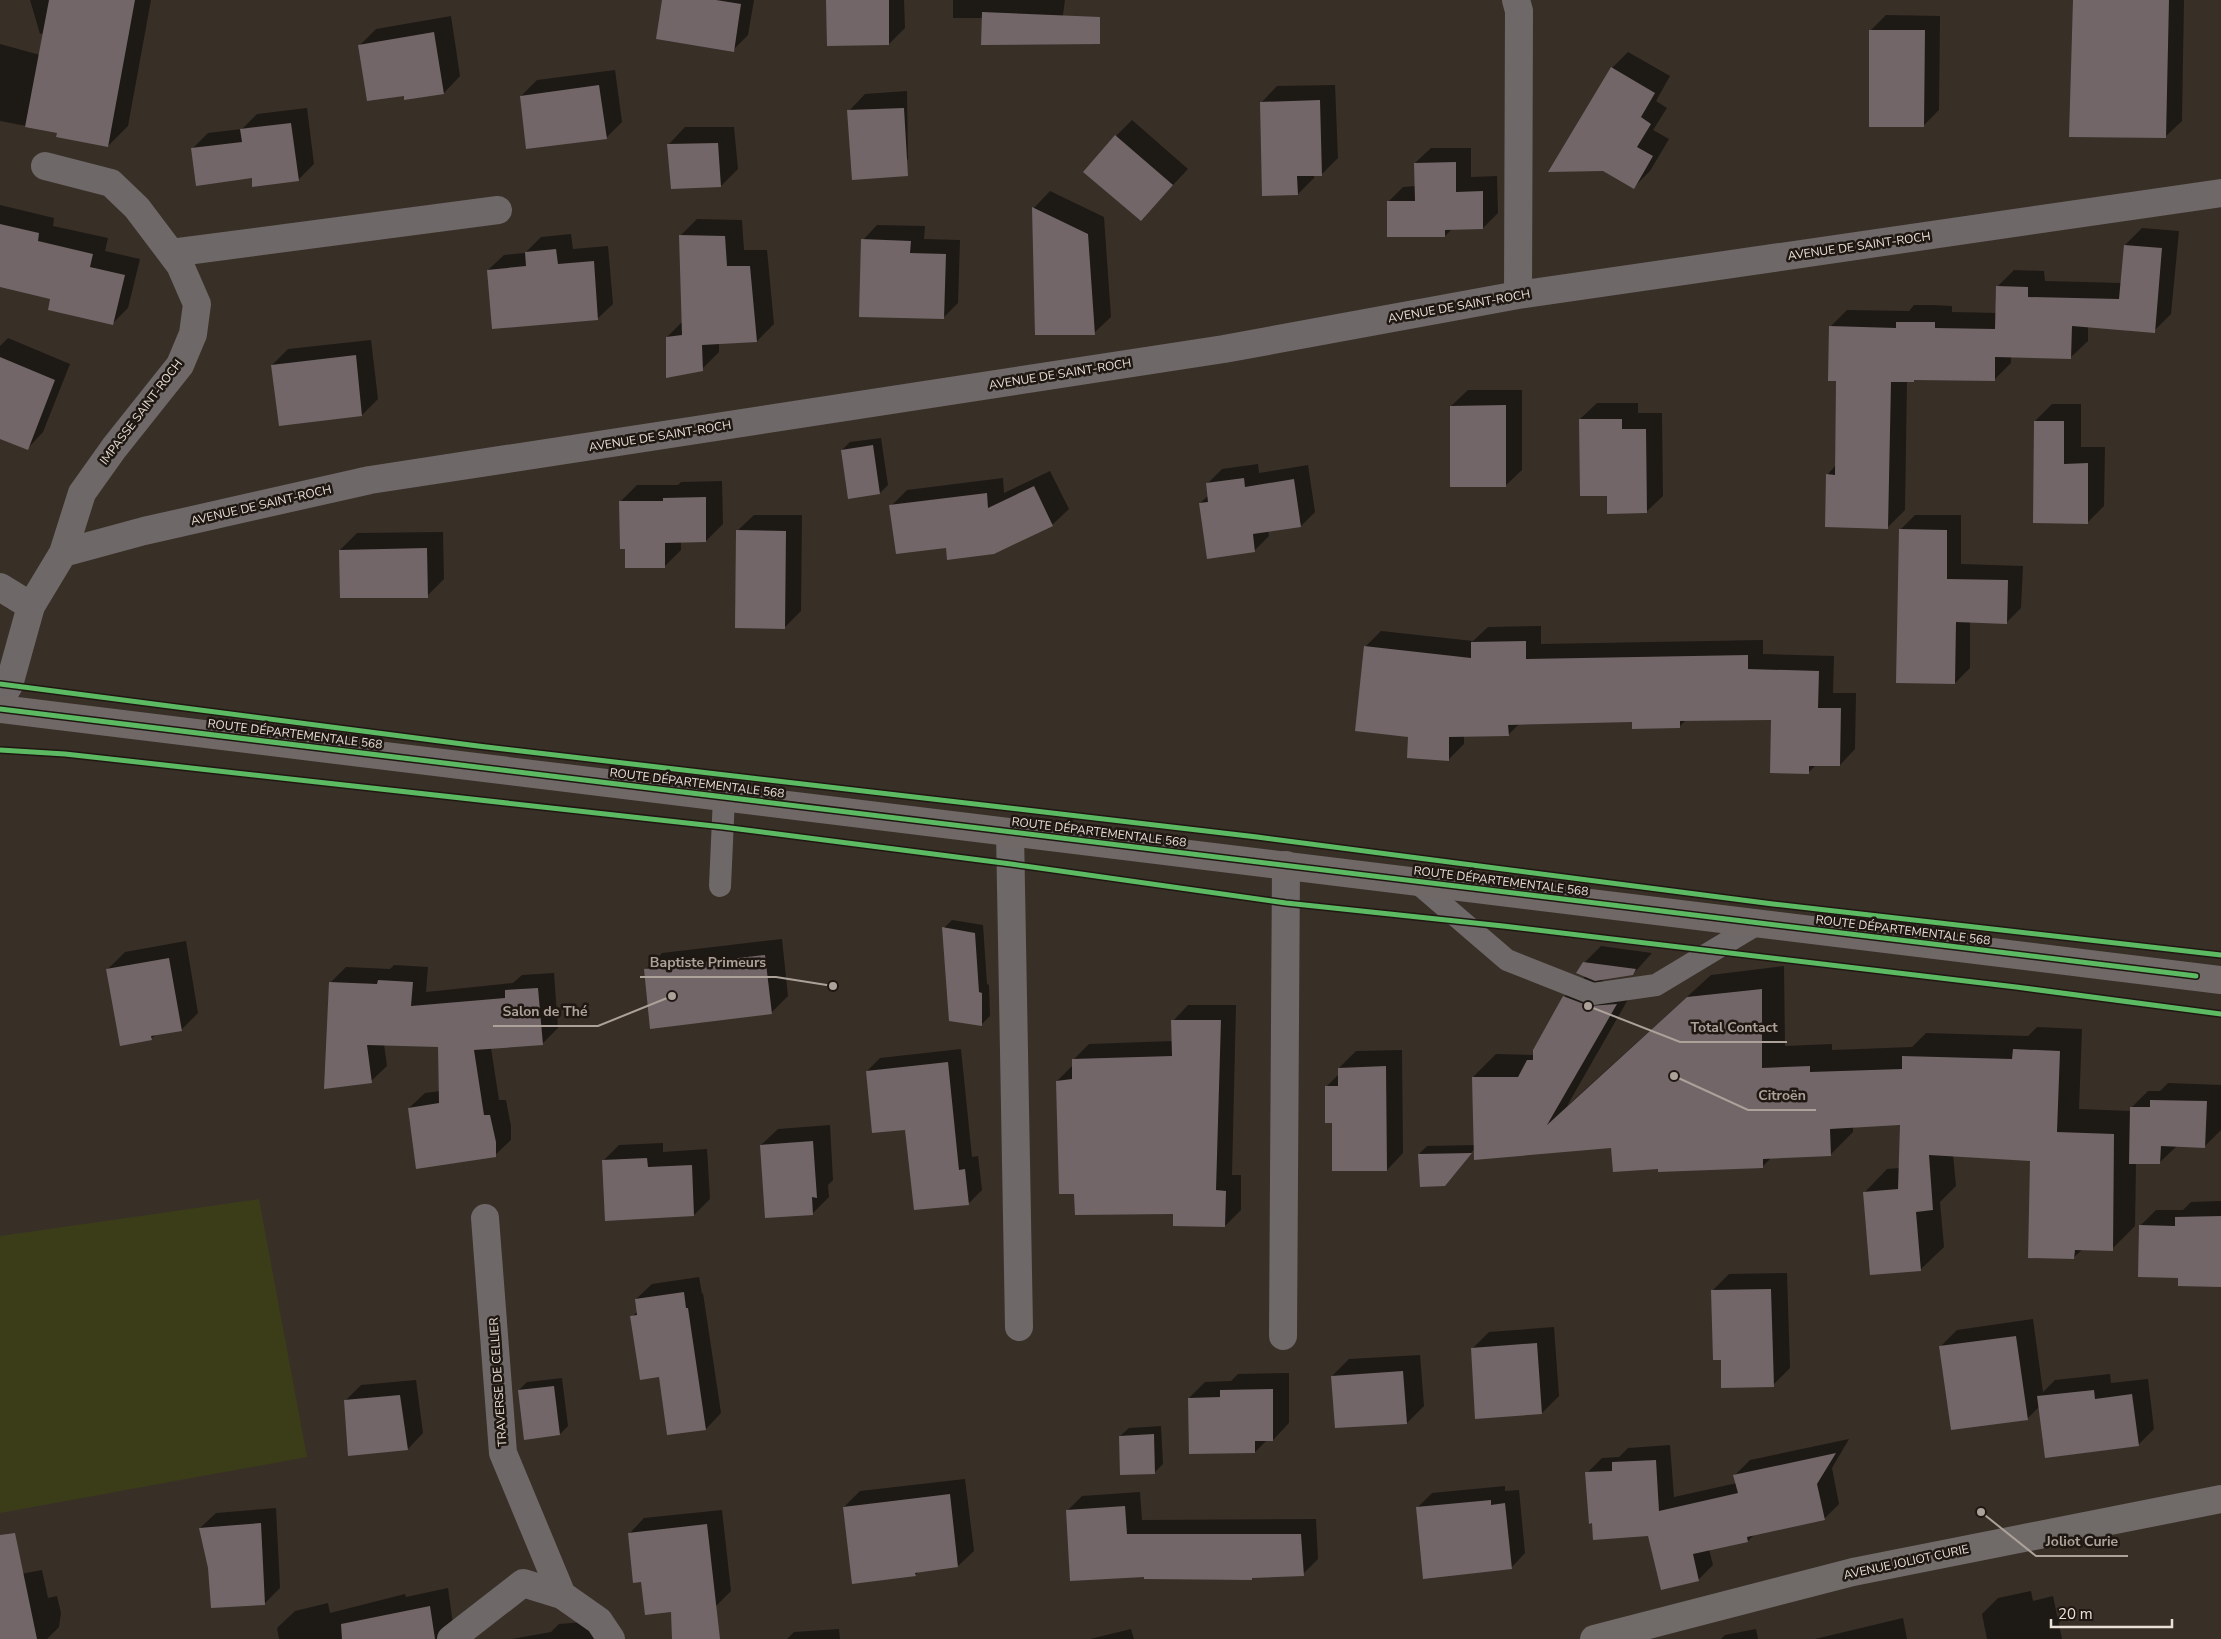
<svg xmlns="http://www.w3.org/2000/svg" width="2221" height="1639" font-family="'Nunito Sans',sans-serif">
	<rect width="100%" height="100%" fill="#382f27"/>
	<path fill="#3b3d19" d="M259 1199 307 1457 0 1513V1236Z"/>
	<path fill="#0007" d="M30 0H151L128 126 108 146 58 132 0 121V44L40 55 44 33 40 34Z
		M663 0H754L748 35 733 50Z
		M827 0H904L905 28 889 44Z
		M953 0H1065L1061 30 983 18H953Z
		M2074 0H2184L2182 121 2165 137Z
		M1886 15 1940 16 1939 110 1923 126 1870 31Z
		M451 16 460 76 444 93 405 94 359 46 376 29Z
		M1628 52 1670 76 1656 101 1667 108 1653 130 1669 139 1650 171 1634 187 1612 68Z
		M615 70 622 122 606 138 521 96 537 80Z
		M1335 85 1338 158 1322 174H1314V178L1298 194 1261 103 1277 86Z
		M907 91 908 159 891 176 849 111 865 94Z
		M307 108 314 164 298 180 253 177 192 149 208 133 242 129 257 114Z
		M1132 120 1188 169 1141 219 1116 136Z
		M685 127H734L738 169 721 186 669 144Z
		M1431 148H1471V177L1497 176 1498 213 1483 228 1452 229 1445 236 1388 202 1403 187 1416 186 1415 163Z
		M1050 191 1104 217 1111 317 1094 333 1036 334 1034 208Z
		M0 205 54 218 53 226 108 238 105 251 140 259 128 308 112 324 52 298 0 286Z
		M697 219 742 220 744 250H767L774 324 757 341 719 343V352L702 369 667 337 682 322 680 236Z
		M877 225 925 226 924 239 960 240 958 303 943 318 863 240Z
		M2142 228 2179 231 2171 314 2154 331 2088 326V341L2071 357 2011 356V363L1994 380 1916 379 1907 381 1905 510 1888 527 1827 475 1836 465 1838 380 1830 327 1847 310 1909 311 1914 305H1933L1952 306V312L1997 313V287L2014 270 2044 271 2045 281 2122 283 2125 245Z
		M571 234 573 249 608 246 613 304 597 319 488 270 504 255 525 253 541 237Z
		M8 338 70 364 43 432 28 448 0 437V346Z
		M371 340 378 399 362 415 272 365 288 349Z
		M1468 390H1522V470L1505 486 1451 406Z
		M1597 403H1638V413H1662L1663 496 1646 512 1608 495 1580 419Z
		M2052 404H2081V447H2105L2104 506 2087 523 2035 421Z
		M881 438 888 485 880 493 842 450 850 442Z
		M1258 464 1259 473 1308 465 1315 512 1301 526 1268 531 1269 536 1255 550 1200 503 1209 495 1207 484 1222 469Z
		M1050 471 1069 509 1052 525 891 506 907 490 1003 478 1004 493Z
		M722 481 723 524 706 541H681V550L664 567 620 502 637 485H678L681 482Z
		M754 515H802L801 611 784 628 737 531Z
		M1915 515H1961V564L2023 566 2021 608 2006 623 1970 621V668L1955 683 1901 529Z
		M443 532 444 579 427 596 340 550 357 533Z
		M1541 626V644L1763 640V654L1834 656 1833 693H1856L1855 749 1840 765H1816L1809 772 1773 719 1686 720 1680 726 1634 721 1520 723 1508 735 1464 736V744L1449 759 1409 736 1365 647 1381 631 1473 641 1488 627Z
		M952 920 983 925 987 984 989 985 990 1016 982 1024 944 928Z
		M782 939 788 996 771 1013 645 970 662 953Z
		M186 941 198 1013 181 1030 156 1034 151 1039 108 969 125 952Z
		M1601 946 1652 953 1633 974 1599 979 1612 984 1638 982 1567 1106 1711 975 1784 966 1785 1046 1832 1044V1050L1912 1047 1926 1033 2028 1036 2037 1027 2082 1029 2079 1109 2131 1111V1108L2148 1091H2160L2168 1083 2221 1085V1130L2205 1146H2177L2159 1163 2136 1162 2135 1226 2112 1249H2083L2074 1257 2031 1160 1953 1155 1956 1186 1940 1202 1944 1247 1920 1270 1864 1193 1887 1169 1900 1168 1901 1124 1853 1126V1132L1830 1155 1772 1157 1762 1167 1660 1168 1612 1146 1475 1148 1453 1176 1419 1154 1427 1146 1475 1145 1473 1077 1496 1054 1534 1055 1564 997 1586 976 1584 963Z
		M394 965 428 967 426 992 513 983 522 975 554 973 558 1028 542 1044 491 1048 499 1100H506L511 1126V1140L495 1155 409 1108 425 1093 440 1091 439 1046 384 1044 387 1066 371 1081 330 983 346 967 390 969Z
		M1188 1005H1236L1232 1175H1241V1210L1225 1226 1174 1213 1076 1193 1057 1081 1073 1065V1060L1089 1044 1173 1041V1021Z
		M961 1049 972 1157 978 1156 982 1190 969 1203 906 1128 867 1071 880 1058Z
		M1402 1050 1403 1153 1387 1170 1333 1121 1326 1087 1339 1074V1068L1356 1051Z
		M830 1125 833 1180 828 1185 829 1197 812 1214 761 1145 778 1129Z
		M663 1143V1152L707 1149 710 1199 694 1215 603 1161 619 1145Z
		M2221 1201V1285L2179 1277 2140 1226 2156 1210H2183L2191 1202Z
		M1787 1273 1790 1368 1773 1385 1712 1291 1729 1274Z
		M699 1277 702 1294 703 1293 721 1413 706 1429 660 1375 632 1317 638 1311 636 1299 652 1284Z
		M2033 1319 2043 1392 2055 1380 2110 1374 2111 1383 2148 1379 2154 1429 2138 1445 2040 1406 2027 1419 1940 1347 1957 1330Z
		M1554 1327 1559 1396 1542 1413 1472 1349 1489 1332Z
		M1420 1355 1424 1406 1407 1423 1332 1376 1349 1359Z
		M1289 1373V1423L1273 1440H1267L1255 1452 1189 1398 1205 1382 1231 1381 1238 1374Z
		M562 1378 568 1426 560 1434 519 1390 527 1382Z
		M416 1380 423 1433 408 1449 345 1401 361 1385Z
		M1161 1426 1163 1464 1155 1472 1120 1436 1129 1428Z
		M1849 1439 1832 1468 1839 1504 1824 1519 1755 1534 1748 1541 1709 1549 1713 1565 1698 1580 1649 1535 1587 1473 1602 1458 1619 1457 1628 1448 1670 1445 1674 1497 1737 1483 1735 1475 1750 1460Z
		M965 1479 974 1551 958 1566 920 1571 915 1575 844 1507 860 1491Z
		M1505 1486V1491L1519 1490 1525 1553 1511 1568 1417 1508 1432 1493Z
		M1140 1492 1142 1520 1316 1519 1318 1559 1303 1574 1253 1577 1252 1579 1145 1576 1067 1511 1082 1496Z
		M276 1508 280 1588 265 1603 209 1567 200 1528 216 1513Z
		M722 1510 731 1591 716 1606 642 1581 629 1534 644 1518Z
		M42 1570 48 1598 57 1596 61 1613 59 1627 47 1639H0V1578Z
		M448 1588 455 1639H279L277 1628 295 1611 328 1603 330 1613 405 1594 406 1597Z
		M2031 1591 2033 1601 2053 1596 2062 1639H1987L1982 1614 1998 1598Z
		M1903 1618 1907 1639H1815Z
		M596 1621 597 1639H512L551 1632 559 1624Z
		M839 1629 840 1639H787L794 1632Z
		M1131 1629 1134 1639H1090Z
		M1756 1629 1758 1639H1721L1725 1635Z"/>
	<path fill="#726668" d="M49 0H135L108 147 56 137 57 133 25 127Z
		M662 0H716L741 4 734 52 656 39Z
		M826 0H889V45L827 46Z
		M2073 0H2169L2166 138 2069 137Z
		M982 12 1100 17V44L981 45Z
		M1869 30H1925L1924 127H1869Z
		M434 32 444 94 404 100V96L367 101 358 45Z
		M1611 67 1655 93 1641 117 1651 124 1637 147 1653 156 1634 189 1603 171 1548 172Z
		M599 85 607 139 526 149 520 96Z
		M1320 100 1322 176H1297L1298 195 1262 196 1260 102Z
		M904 108 908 176 852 180 847 110Z
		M291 123 299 181 252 187V178L196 186 191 148 242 142 240 129Z
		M1115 135 1173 185 1141 221 1083 172Z
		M718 143 721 187 671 189 667 144Z
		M1456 162V192L1483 191V229L1445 230V237H1387V201H1415L1414 163Z
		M1032 207 1088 234 1095 335H1035Z
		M0 224 39 233 38 241 93 254 90 267 125 275 113 325 48 310 50 299 0 287Z
		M679 235 725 236 727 266H750L757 342 702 345 703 371 666 378V337L682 335Z
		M861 239 911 241 910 253 946 254 944 319 859 317Z
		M2124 245 2162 248 2155 333 2072 326 2071 359 1995 357V381L1914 380V382H1891L1888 529 1825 527 1826 474 1835 475 1836 381H1828L1829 326 1896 328V322H1935V328L1995 329 1996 286 2028 287V297L2119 299Z
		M556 249 558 264 594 261 598 320 492 329 487 270 526 266 525 252Z
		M356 355 362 416 279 426 271 365Z
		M0 357 55 380 28 450 0 439Z
		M1506 405V487H1450V406Z
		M1579 419H1622V429H1646L1647 513 1607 514V496H1580Z
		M2034 421H2064V464L2088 463V524L2033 523Z
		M873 445 880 494 848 499 841 450Z
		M1244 478 1245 487 1294 479 1301 527 1253 534 1255 552 1207 559 1199 503 1208 502 1206 483Z
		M1034 486 1053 526 994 554 947 560 946 548 896 554 889 505 987 493 988 508Z
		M706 497V542L665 543V568H625V549H620L619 501H663V498Z
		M1899 529 1947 530V579L2008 580 2007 624 1956 622 1955 684 1896 683Z
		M736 530 786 531 785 629 735 628Z
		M427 548 428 598H340L339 550Z
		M1526 641V659L1748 655V669L1819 671 1818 708H1841L1840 766H1809V774L1770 773 1771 720 1680 721V728L1632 729V722L1508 725 1509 736 1449 737V761L1407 758 1408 737 1355 731 1364 646 1471 658V642Z
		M942 927 975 933 979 992 982 993V1026L949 1021Z
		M765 955 772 1014 650 1029 644 969Z
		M169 958 182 1031 151 1036 152 1040 120 1046 106 969Z
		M1583 962 1636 969 1633 975 1595 981 1576 973Z
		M378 980 413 982 411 1006 505 998V990L538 988 543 1045 474 1050 484 1115H490L496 1142V1157L416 1169 408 1108 439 1103 438 1047 367 1045 372 1083 324 1089 329 982 377 984Z
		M1762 989V1068L1810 1066V1072L1902 1069V1056L2012 1059 2013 1049 2060 1051 2057 1132 2114 1134 2113 1251 2075 1250 2074 1259 2028 1258 2030 1161 1929 1155 1933 1210 1916 1212 1921 1271 1870 1275 1863 1192 1898 1189 1900 1125 1830 1129 1831 1156 1763 1159V1168L1658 1172V1169L1613 1172 1611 1148 1474 1160 1472 1077H1518L1527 1060H1533V1050L1563 996 1589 1006 1617 1004 1547 1125 1687 997Z
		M1171 1020H1221L1216 1190 1226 1191 1225 1227 1173 1226V1214L1075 1215 1074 1194H1059L1056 1081 1072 1079V1059L1172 1056Z
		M948 1062 959 1170 965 1169 969 1205 914 1210 905 1130 872 1133 866 1071Z
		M1386 1066 1387 1171H1332V1123H1325V1086H1338V1068Z
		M2150 1100 2207 1101 2205 1148 2161 1146 2160 1164H2129L2130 1107H2150Z
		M813 1141 817 1198 812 1197 813 1215 765 1218 760 1145Z
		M1472 1153 1445 1186 1420 1187 1418 1154Z
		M647 1158 648 1167 692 1165 694 1216 605 1221 602 1160Z
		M2221 1216V1287L2178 1286V1278L2138 1277 2139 1225 2175 1226V1217Z
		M1771 1289 1774 1387 1721 1388V1360H1713L1711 1290Z
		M684 1292 686 1308H688L706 1430 667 1435 659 1377 640 1380 630 1316 637 1315 635 1299Z
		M2016 1336 2028 1420 1951 1430 1939 1346Z
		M1537 1343 1542 1414 1475 1419 1471 1348Z
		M1403 1371 1407 1424 1335 1428 1331 1376Z
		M554 1386 560 1435 524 1440 518 1390Z
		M1273 1389V1441H1255V1453L1189 1454 1188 1398 1220 1397V1390Z
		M2094 1390 2095 1399 2132 1394 2139 1446 2045 1458 2037 1396Z
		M400 1395 408 1450 348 1456 344 1400Z
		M1154 1434 1155 1474 1120 1475 1119 1436Z
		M1836 1453 1817 1484 1825 1520 1747 1537 1748 1542 1693 1554 1699 1581 1661 1590 1648 1536 1593 1540 1592 1523 1589 1524 1585 1472 1612 1471V1462L1656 1460 1659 1511 1738 1493 1733 1475Z
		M950 1494 958 1567 915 1573 916 1576 852 1584 843 1507Z
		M1491 1500V1505L1505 1503 1512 1569 1423 1579 1416 1507Z
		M1125 1506 1127 1534H1301L1304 1576 1252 1578V1580L1144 1579V1577L1070 1581 1066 1510Z
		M261 1523 265 1605 211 1608 208 1568 199 1528Z
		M707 1524 720 1639H672L671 1612 645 1615 641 1582 633 1583 628 1533Z
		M15 1533 37 1639H0V1535Z
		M430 1606 435 1639H342L341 1624Z"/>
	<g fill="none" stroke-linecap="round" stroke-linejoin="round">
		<path stroke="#6e6868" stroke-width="22" d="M1415 881 1507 960 1593 994 1656 985 1759 923
			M720 886 724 797"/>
		<path stroke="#6e6868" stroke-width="28" d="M1516 0 1519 11 1518 295
			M45 166 111 183 137 208 180 265 197 304 193 334 180 365 114 448 82 493 63 553
			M171 253 498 210
			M0 587 31 606
			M0 700 9 685 31 606 63 553 144 531 370 480 1224 349 1518 295 2221 193
			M1010 832 1019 1327
			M485 1218 503 1453 562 1595
			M1283 1336 1286 865
			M451 1639 523 1583 562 1595 599 1621 611 1639"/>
		<path stroke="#706a68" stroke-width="28" d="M1594 1639 1853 1572 2221 1499"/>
		<path stroke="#6f6867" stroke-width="28" d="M0 709 2221 980"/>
		<defs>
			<path id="cycleway" d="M0 684 478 746 1257 837 1773 904 2221 955
				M0 709 2196 976
				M0 750 65 754 723 827 1011 864 1286 903 1503 926 2016 987 2221 1014"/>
		</defs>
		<use href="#cycleway" stroke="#1f1812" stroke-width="8"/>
		<use href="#cycleway" stroke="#5cba63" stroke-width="5"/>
	</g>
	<g text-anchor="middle" stroke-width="5" stroke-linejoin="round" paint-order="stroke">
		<g font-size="12" fill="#eae0d8" stroke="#1f1812">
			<text transform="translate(1859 246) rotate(-8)" y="4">AVENUE DE SAINT-ROCH</text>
			<text transform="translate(1459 306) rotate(-10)" y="4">AVENUE DE SAINT-ROCH</text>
			<text transform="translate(1060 374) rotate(-9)" y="4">AVENUE DE SAINT-ROCH</text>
			<text transform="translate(141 412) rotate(-53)" y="4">IMPASSE SAINT-ROCH</text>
			<text transform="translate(660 436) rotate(-9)" y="4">AVENUE DE SAINT-ROCH</text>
			<text transform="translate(261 505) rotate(-13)" y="4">AVENUE DE SAINT-ROCH</text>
			<text transform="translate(295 734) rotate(7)" y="4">ROUTE DÉPARTEMENTALE 568</text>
			<text transform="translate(697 783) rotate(7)" y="4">ROUTE DÉPARTEMENTALE 568</text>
			<text transform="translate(1099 832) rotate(7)" y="4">ROUTE DÉPARTEMENTALE 568</text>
			<text transform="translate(1501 881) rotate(7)" y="4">ROUTE DÉPARTEMENTALE 568</text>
			<text transform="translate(1903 930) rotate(7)" y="4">ROUTE DÉPARTEMENTALE 568</text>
			<text transform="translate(498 1382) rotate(-94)" y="4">TRAVERSE DE CELLIER</text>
			<text transform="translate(1906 1562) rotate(-12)" y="4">AVENUE JOLIOT CURIE</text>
		</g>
	</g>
	<path fill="none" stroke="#aca29a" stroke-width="2" d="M833 986L776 977H640M672 996L598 1026H493M1588 1006L1680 1042H1787M1674 1076L1748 1110H1816M1981 1512L2036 1556H2128"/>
	<g fill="#aca29a" stroke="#1f1812" stroke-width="2">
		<circle cx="833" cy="986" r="5"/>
		<circle cx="672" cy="996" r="5"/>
		<circle cx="1588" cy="1006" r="5"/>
		<circle cx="1674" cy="1076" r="5"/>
		<circle cx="1981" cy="1512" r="5"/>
	</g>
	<g font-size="14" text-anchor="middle" font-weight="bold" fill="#aca29a" stroke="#1f1812" stroke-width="5" stroke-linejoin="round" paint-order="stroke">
		<text x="708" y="967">Baptiste Primeurs</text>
		<text x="545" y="1016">Salon de Thé</text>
		<text x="1734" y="1032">Total Contact</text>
		<text x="1782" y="1100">Citroën</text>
		<text x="2082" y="1546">Joliot Curie</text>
	</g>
	<path d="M2051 1619v8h121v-8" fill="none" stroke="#eae0d8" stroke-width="2.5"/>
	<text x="2058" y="1619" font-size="15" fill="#eae0d8" stroke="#1f1812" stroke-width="4" paint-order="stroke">20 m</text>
</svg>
